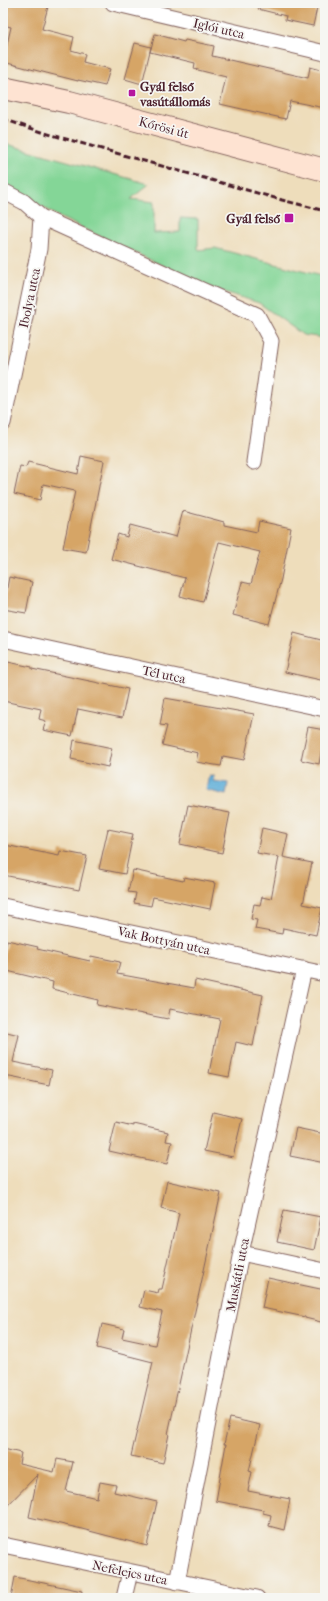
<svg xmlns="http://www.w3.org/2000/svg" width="328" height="1601" font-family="'IM FELL French Canon',serif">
	<rect width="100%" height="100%" fill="#f6f6f2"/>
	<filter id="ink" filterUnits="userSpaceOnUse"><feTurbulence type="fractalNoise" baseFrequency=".025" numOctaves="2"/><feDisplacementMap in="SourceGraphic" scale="8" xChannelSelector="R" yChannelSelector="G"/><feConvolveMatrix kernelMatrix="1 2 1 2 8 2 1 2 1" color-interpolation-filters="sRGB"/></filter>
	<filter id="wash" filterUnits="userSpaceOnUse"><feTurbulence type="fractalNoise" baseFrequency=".012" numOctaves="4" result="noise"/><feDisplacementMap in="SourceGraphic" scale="16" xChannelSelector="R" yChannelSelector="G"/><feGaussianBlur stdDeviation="0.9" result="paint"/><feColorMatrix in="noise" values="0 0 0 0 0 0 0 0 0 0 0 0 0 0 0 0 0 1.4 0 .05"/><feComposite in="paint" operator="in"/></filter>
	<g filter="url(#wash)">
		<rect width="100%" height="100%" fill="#edb"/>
		<path fill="#84d697" stroke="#677a61" d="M3 143 149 184 131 199 154 202V233L180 232V218L198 219V250L215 248 321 276 325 261V338L303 335 259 303 206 286 59 217 3 183Z"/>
		<path fill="#5eaed8" stroke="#546682" d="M209 775 214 776 213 781 228 783 226 795 206 790Z"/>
		<g id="blocks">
			<path fill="#d6a566" d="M3 3H49L42 29 74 37 71 50 85 54 83 62 110 69 105 86 78 80V81L3 62 11 27 3 25Z
				M259 3H318L313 26 285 20 286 16 258 9Z
				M155 34 184 42 185 40 214 46 212 56 308 78 310 67 325 71V108L290 101 286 119 220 104 226 77 194 69 195 63 150 52Z
				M135 43 151 47 142 84 125 79Z
				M81 456 104 461 86 552 63 548 75 491 43 484 40 500 14 494 20 466 26 467 28 462 78 474Z
				M183 511 224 522V525L257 532 259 521 291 528 281 579 269 624 233 615 242 582 251 584 260 552 219 542 203 602 180 596 185 578 111 559 118 534 127 537 130 525 176 537Z
				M9 577 32 582 26 613 3 609Z
				M294 633 325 641V681L285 672Z
				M3 661 32 667V669L128 689 122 718 78 709 72 736 43 730 46 721 39 719 41 709 3 701Z
				M165 698 254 714 244 760 223 756 221 766 196 762 198 753 162 745 167 726 160 725Z
				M308 727 325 730 319 764 301 760Z
				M74 740 112 748 108 767 71 759Z
				M188 805 230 813 222 853 180 844Z
				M262 828 288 834 283 857 312 863 303 904 322 908 316 935 283 928 282 934 255 929 257 920 251 919 254 904 260 905 262 897 271 899 279 857 257 853Z
				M108 829 133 834 125 874 99 869Z
				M5 845 59 856 60 851 87 856 79 890 3 875V853Z
				M133 870 183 881 184 877 215 883 210 909 153 897 151 906 134 903 136 893 128 892Z
				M7 940 38 947 37 949 90 961 91 956 120 962 117 974 194 988 195 980 263 995 253 1046 236 1042 229 1077 209 1073 220 1019 170 1009 168 1019 97 1005 98 1000 52 989 53 982 3 970V958Z
				M3 1031 19 1035 13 1062 52 1070 49 1085 10 1077H3Z
				M213 1112 242 1119 233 1157 204 1151Z
				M116 1122 133 1126V1124L168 1132 166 1141 172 1142 167 1164 109 1151Z
				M296 1128 325 1134V1163L290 1156Z
				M167 1181 221 1193 168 1434H169L163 1463 131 1456 153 1362 97 1348 102 1324 124 1329 122 1338 155 1345 162 1312 140 1307 144 1290 158 1293 159 1289H162L179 1213 161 1208Z
				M284 1210 321 1217 314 1250 277 1242Z
				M268 1278 325 1290V1323L305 1318V1317L262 1308Z
				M230 1418 260 1425 249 1471 252 1472 248 1491 290 1499 284 1530 269 1526 271 1515 263 1513V1510L216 1501 226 1444H224Z
				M3 1449 21 1453 19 1464 54 1472 57 1459 73 1462 66 1491 97 1498 100 1482 116 1485 114 1492 157 1502 147 1546 78 1528 29 1517 38 1474 3 1510Z
				M15 1577 82 1591 81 1598H11Z"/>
		</g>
	</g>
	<g filter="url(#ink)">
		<use href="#blocks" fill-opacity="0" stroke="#83625d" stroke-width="1"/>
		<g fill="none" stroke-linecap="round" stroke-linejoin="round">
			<defs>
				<path id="minor" d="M113 3 325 53
					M3 191 24 202 41 217 39 249 3 423
					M41 217 257 315 271 341 254 462
					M3 639 325 709
					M3 906 325 974
					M241 1253 325 1271
					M3 1545 257 1598
					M177 1582 241 1253 304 969
					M124 1598 130 1572"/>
				<path id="secondary" d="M3 88 69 102 325 170"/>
			</defs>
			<use href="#minor" stroke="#83625d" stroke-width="17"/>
			<use href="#secondary" stroke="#83625d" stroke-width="24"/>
			<use href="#minor" stroke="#fff" stroke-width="15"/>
			<use href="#secondary" stroke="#fee3d2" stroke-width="22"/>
			<path stroke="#4a1f2b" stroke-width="3" stroke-dasharray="6 3" stroke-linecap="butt" d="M3 119 45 133 282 200 325 211"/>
		</g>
	</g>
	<g fill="#b5179e" stroke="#f6f6f2" stroke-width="1.5">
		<rect x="128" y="89" width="8" height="8" rx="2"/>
		<rect x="284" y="213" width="10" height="10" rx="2"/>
	</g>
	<g text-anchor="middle" stroke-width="3.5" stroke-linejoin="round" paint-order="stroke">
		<g font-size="13" fill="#4a1f2b" stroke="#f6f6f2">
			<text transform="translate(219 28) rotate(13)" y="5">Iglói utca</text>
			<text transform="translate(164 127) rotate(15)" y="5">Kőrösi út</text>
			<text transform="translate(29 298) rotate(-78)" y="5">Ibolya utca</text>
			<text transform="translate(164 674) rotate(12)" y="5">Tél utca</text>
			<text transform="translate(164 940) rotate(12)" y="5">Vak Bottyán utca</text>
			<text transform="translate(237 1275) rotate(-79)" y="5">Muskátli utca</text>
			<text transform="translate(130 1572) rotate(12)" y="5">Nefelejcs utca</text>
		</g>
		<g font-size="13" font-weight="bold" fill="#4a1f2b" stroke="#f6f6f2" text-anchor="start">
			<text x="140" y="91">Gyál felső<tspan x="140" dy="15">vasútállomás</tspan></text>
			<text x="280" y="223" text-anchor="end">Gyál felső</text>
		</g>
	</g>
	<rect width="328" height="1601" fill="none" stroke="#f6f6f2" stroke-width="16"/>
</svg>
